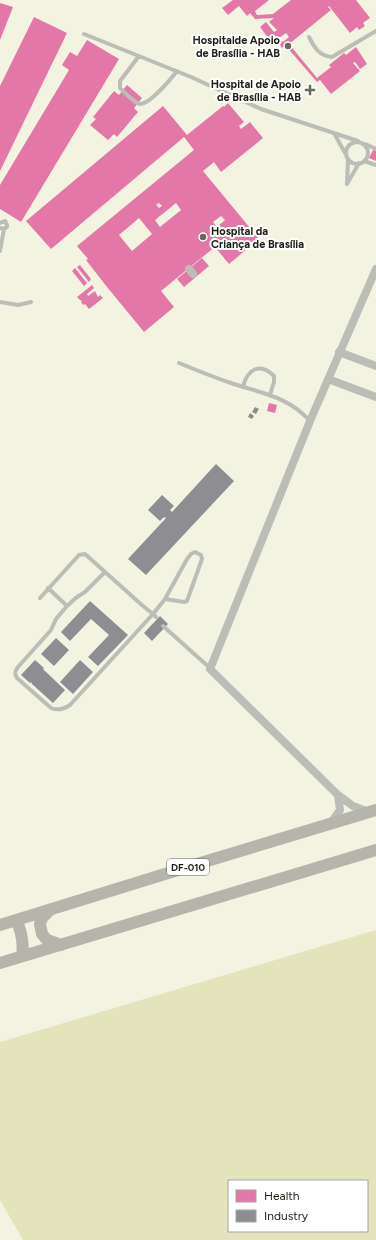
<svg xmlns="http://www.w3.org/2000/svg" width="376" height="1240" font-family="Figtree,sans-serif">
	<rect width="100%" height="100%" fill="#f3f3e2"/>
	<path fill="#e4e4bc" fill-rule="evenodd" d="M376 930V1240H23L0 1200V1042ZM229 1181H367V1231H229Z"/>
	<path fill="#e377a8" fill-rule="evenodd" d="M233 0H269L255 11 257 15 273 14 291 0H356L370 18 363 23 365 26 359 30 357 27 350 33 329 6 328 7 331 10 289 44 317 78 331 67 329 65 344 53 346 55 356 47 367 64 360 69 355 62 353 63 360 71 331 94 320 80 317 82 285 45 282 48 277 40 272 43 260 27 266 22 274 32 277 30 269 22 274 18 255 19 250 13 247 16 239 6 228 15 222 8ZM286 33 289 37 283 42 279 38Z
		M0 3 13 7 0 40Z
		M34 17 67 33 0 171V86Z
		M87 40 119 59 21 222 0 209V185L69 70 62 65 70 52 77 56Z
		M127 85 142 98 134 108 138 112 117 137 114 134 108 140 90 125 96 119 93 117 114 91 119 95Z
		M228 103 244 122 239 126 241 129 250 122 263 138 221 172 214 162 203 171 259 239 229 264 215 247 200 259 161 291 174 307 144 332 107 287 86 260 88 259 77 246 200 145 194 150 184 137 51 249 26 221 163 106 187 135 223 106 224 107ZM159 203 162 206 159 208 156 205ZM176 203 181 210 160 227 155 220ZM221 216 225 220 217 227 213 222ZM139 218 152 234 132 251 119 235Z
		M373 150 376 151V161L369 158Z
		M202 258 209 266 184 287 177 279Z
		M80 265 91 279 89 282 77 267Z
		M75 268 87 283 84 286 72 271Z
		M92 285 94 288 87 294 88 296 95 291 98 297 100 295 103 298 89 309 85 304 83 305 81 302 82 301 80 300 77 297Z
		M269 403 277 405 275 413 267 411Z"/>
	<path fill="#8d8d92" d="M255 407 259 409 256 414 252 412Z
		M250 413 254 416 252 419 248 417Z
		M216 464 234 481 146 575 128 559 166 518 164 517 160 521 148 510 162 495 174 506 170 510 172 512Z
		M90 601 128 635 98 666 88 657 109 635 91 619 70 641 61 632Z
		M160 616 168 624 152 641 144 633Z
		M56 638 69 650 54 666 41 654Z
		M35 660 44 668 43 669 45 671 65 690 53 703 32 684 31 682 30 683 21 675Z
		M80 660 93 672 73 694 60 682Z"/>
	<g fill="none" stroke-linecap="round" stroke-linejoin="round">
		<path stroke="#bdbdb7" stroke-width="4" d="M84 34 191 77 261 109 358 141
			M309 37C314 47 319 56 332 57L376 31
			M139 56 120 81V88C124 92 135 103 140 104 150 104 171 79 177 71
			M334 133 345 153
			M346 153a11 11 0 1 1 22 0a11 11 0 1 1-22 0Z
			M365 144 376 149
			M364 161 376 165
			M347 184 348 159
			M347 184 359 163
			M0 223 5 221 7 225V227L4 229 0 228
			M0 251 4 229
			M0 302 18 305 31 302
			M179 363C196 370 213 377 231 383 260 393 288 396 310 421
			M243 387C247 369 260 362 274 376V382L270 395
			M48 588 67 606 77 597 85 592 105 572
			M40 598 79 555 85 554 143 606 153 614 70 705C64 709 58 711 51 708L17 678C14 674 15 671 18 667L51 630 56 619 67 606
			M156 617 153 614 165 599 187 559 191 554 195 552 201 555 202 559 187 601 184 602 165 599
			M163 626 210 668"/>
		<path stroke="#bdbdb7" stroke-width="8" d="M189 269 193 274
			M339 352 376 366
			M328 379 376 397
			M369 812 353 806 338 795 210 669 310 421 376 269
			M330 824 340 810 338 795"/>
		<path stroke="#b5b5ac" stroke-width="12" d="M51 909 42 918 40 924 42 934 47 940 61 945
			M16 920C22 932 24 942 22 956
			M0 925 207 861 376 810
			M0 963 376 850"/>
	</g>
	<g fill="#69695c" stroke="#fff" stroke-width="1.5">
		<circle cx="288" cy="46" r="4"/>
		<path d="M308 84h4v4h4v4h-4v4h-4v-4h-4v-4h4z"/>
		<circle cx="203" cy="237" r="4"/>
	</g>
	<g text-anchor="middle" stroke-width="4" stroke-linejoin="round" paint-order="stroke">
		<rect fill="#fff" stroke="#62625a" stroke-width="1" x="167" y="859" width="42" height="16" rx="3"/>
		<g font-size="10" font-weight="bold" fill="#1f1e14">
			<text x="188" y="871">DF-010</text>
		</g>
		<g font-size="11" font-weight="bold" fill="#1f1e14" stroke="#fff" text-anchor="end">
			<text x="280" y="44">Hospitalde Apoio<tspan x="280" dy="13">de Brasília - HAB</tspan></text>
			<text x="301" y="88">Hospital de Apoio<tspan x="301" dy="13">de Brasília - HAB</tspan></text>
			<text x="211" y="235" text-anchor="start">Hospital da<tspan x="211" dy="13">Criança de Brasília</tspan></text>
		</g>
	</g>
	<rect x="228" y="1180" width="140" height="52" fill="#ffffff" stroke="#a5a5a1"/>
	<rect x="236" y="1190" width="20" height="12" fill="#e377a8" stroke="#a5a5a1"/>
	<text x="264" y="1200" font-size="12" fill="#1f1e14">Health</text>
	<rect x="236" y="1210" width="20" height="12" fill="#8d8d92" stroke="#a5a5a1"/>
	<text x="264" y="1220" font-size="12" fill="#1f1e14">Industry</text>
</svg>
